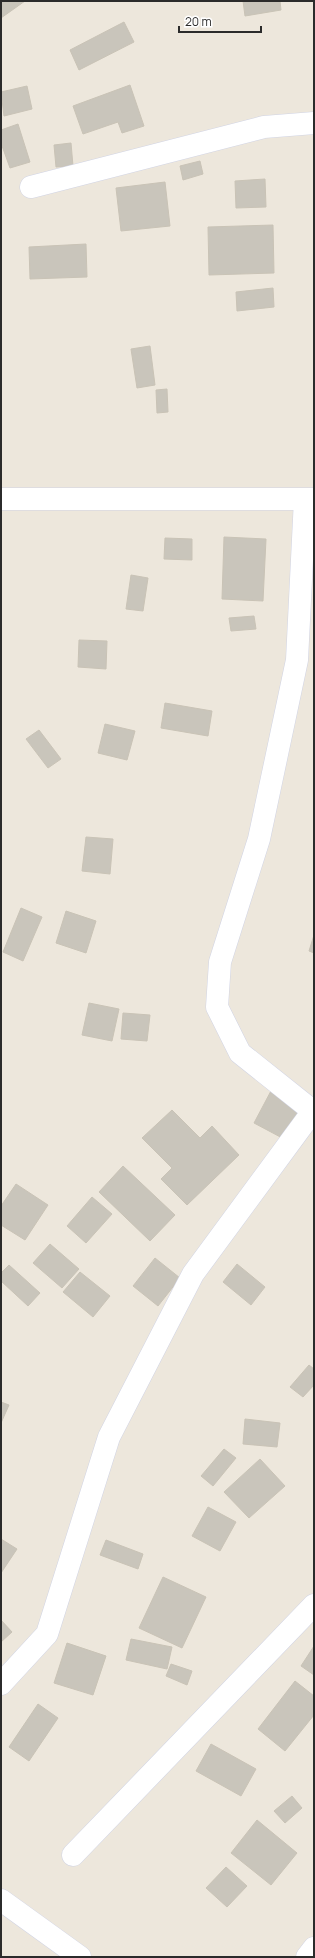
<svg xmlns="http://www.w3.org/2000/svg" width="315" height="1958" font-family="Manrope,sans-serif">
	<rect width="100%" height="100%" fill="#ede7dc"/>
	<path fill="#c9c5bb" stroke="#c9c3b6" d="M1 1H25L1 18Z
		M243 1H280L281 10 245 16Z
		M124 22 134 42 79 70 70 50Z
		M130 85 144 126 122 133 118 122 83 134 73 106Z
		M27 86 32 109 4 116 1 92Z
		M18 124 30 162 10 168 1 143V130Z
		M71 143 73 166 56 167 54 145Z
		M200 161 203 174 183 180 180 166Z
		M265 179 266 207 236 208 235 181Z
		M165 182 170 226 121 231 116 188Z
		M273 225 274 273 209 275 208 227Z
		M86 244 87 277 30 279 29 247Z
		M273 288 274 307 237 311 236 292Z
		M150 346 155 385 137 388 131 349Z
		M167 389 168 412 157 413 156 390Z
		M224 537 266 539 263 601 222 599Z
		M165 538 192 539V560L164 559Z
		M131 575 148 578 143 611 126 609Z
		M254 616 256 629 231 631 229 618Z
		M79 640 107 641 106 669 78 667Z
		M165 703 212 711 208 736 161 728Z
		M105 724 135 731 127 760 98 753Z
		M39 730 61 759 48 768 26 739Z
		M86 837 113 839 110 874 82 871Z
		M21 908 42 917 23 961 3 952Z
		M66 911 96 921 86 953 56 943Z
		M314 935V953L309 951Z
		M89 1003 119 1009 112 1041 82 1035Z
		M123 1013 150 1015 147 1041 121 1039Z
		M272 1089 305 1106 286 1140 254 1123Z
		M172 1110 200 1138 212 1126 239 1155 187 1205 161 1179 172 1168 142 1138Z
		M123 1166 175 1215 150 1241 99 1192Z
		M16 1184 48 1205 25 1240 1 1225V1206Z
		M92 1197 112 1214 86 1243 67 1226Z
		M50 1244 79 1269 62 1288 33 1263Z
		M155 1258 180 1278 158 1306 133 1286Z
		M237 1264 265 1287 251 1305 223 1282Z
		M9 1265 40 1293 28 1306 1 1281V1273Z
		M80 1272 110 1296 93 1317 63 1292Z
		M309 1365 314 1369V1385L303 1397 290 1387Z
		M1 1402 9 1405 1 1423Z
		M245 1419 280 1423 277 1447 243 1444Z
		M224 1449 236 1458 213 1486 201 1476Z
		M260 1459 285 1486 249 1518 224 1492Z
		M208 1507 236 1522 220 1551 192 1536Z
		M1 1539 17 1549 1 1573Z
		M106 1540 143 1554 138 1569 100 1555Z
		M163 1577 206 1597 182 1648 139 1628Z
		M1 1620 12 1632 1 1642Z
		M131 1639 172 1647 167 1669 126 1660Z
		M67 1643 106 1656 93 1695 54 1683Z
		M314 1646V1675L301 1666Z
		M171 1664 192 1671 187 1685 166 1676Z
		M295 1681 314 1696V1715L285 1751 258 1729Z
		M38 1704 58 1718 29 1761 9 1747Z
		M211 1744 256 1769 241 1796 196 1771Z
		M292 1796 302 1808 285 1823 274 1811Z
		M257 1820 297 1853 271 1885 231 1853Z
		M226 1867 247 1886 227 1907 206 1888Z"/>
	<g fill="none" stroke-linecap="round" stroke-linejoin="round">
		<defs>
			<path id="street" d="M31 187 264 127 314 123
				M1 499H314
				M305 499 297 660 259 839 220 962 217 1007 240 1053 314 1112
				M1 1684 47 1634 109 1437 193 1274 313 1111
				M73 1855 314 1605
				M1 1900 80 1957
				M307 1957 314 1948"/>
		</defs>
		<use href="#street" stroke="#d1d4e4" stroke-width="23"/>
		<use href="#street" stroke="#fff" stroke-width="22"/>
	</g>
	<rect width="315" height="1958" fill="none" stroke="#2b2b2b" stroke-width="4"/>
	<path d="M179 26v6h82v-6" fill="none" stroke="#2b2b2b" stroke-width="2"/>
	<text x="185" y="26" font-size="12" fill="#2b2b2b" stroke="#ffffff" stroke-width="3" paint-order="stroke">20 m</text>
</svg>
